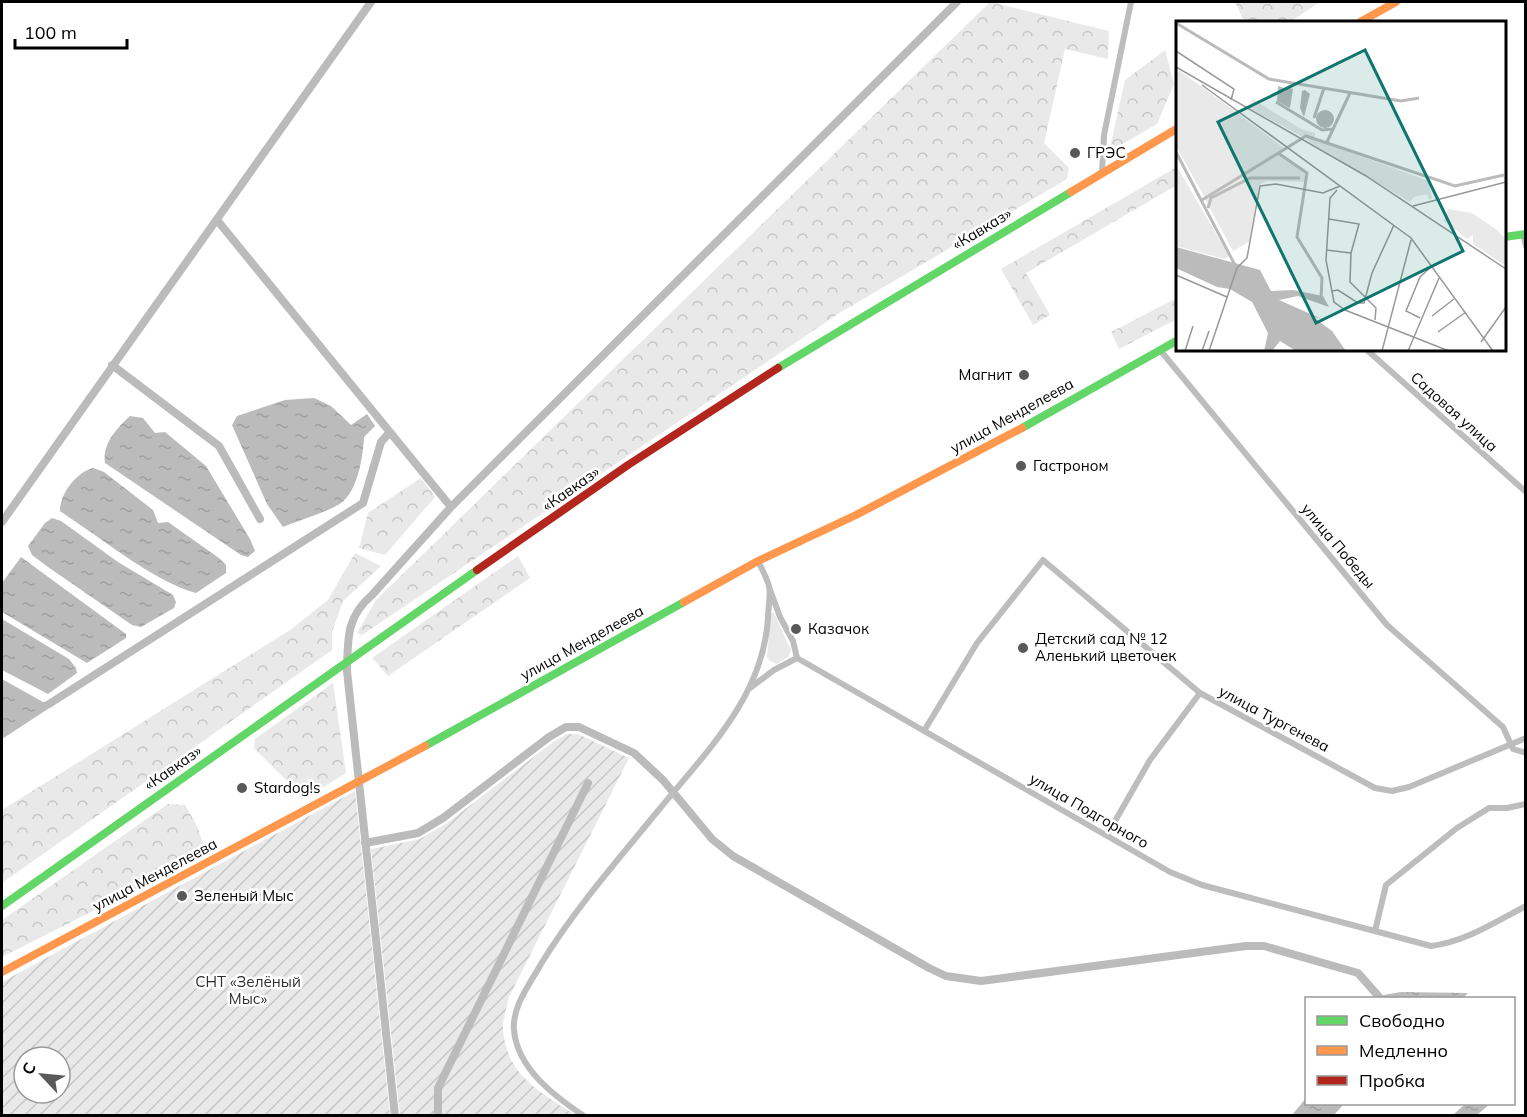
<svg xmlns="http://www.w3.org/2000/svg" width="1527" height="1117" font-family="Mulish,sans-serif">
	<defs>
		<pattern id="forest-crowns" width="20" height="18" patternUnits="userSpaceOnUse" patternTransform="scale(1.5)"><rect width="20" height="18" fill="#e9e9e9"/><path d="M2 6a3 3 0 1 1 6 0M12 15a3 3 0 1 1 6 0" fill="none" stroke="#c6c6c6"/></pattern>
		<pattern id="garden-furrows" width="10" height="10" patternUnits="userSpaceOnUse" patternTransform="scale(1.5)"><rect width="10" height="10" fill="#e9e9e9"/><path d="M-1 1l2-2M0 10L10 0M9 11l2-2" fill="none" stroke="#c6c6c6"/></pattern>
		<pattern id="water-ripples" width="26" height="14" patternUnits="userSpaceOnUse" patternTransform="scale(1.5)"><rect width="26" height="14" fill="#bbb"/><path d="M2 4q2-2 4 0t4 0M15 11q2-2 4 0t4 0" fill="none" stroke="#9f9f9f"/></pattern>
	</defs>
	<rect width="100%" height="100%" fill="#fff"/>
	<path fill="#e9e9e9" d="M771 613H774L791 650 788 657 777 664 770 661 767 657Z"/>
	<path fill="url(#forest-crowns)" d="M990 2 1109 31 1108 59 1065 49 1044 143 1069 168 1067 179 838 314 362 635 357 633 376 600Z
		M1235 2H1320L1290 22H1247L1243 19Z
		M1165 50 1174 84 1157 124 1109 152 1125 80Z
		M1175 168 1177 172V185L1026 273 1050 315 1033 325 1001 269Z
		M1177 298V319L1119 349 1111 332Z
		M421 478 435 497 385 555 359 548 368 513Z
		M355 553 381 566 343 601 332 632V650L2 883V810L290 630 328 600Z
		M518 556 530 578 388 676 372 658Z
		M333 683 346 773 317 791 299 793 254 748 255 739Z
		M168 804 185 805 197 826 206 851 198 858 2 957V920Z"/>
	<path fill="url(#garden-furrows)" fill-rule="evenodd" d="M567 734H578L629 758 509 997C507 1007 502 1020 503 1030 507 1076 541 1092 575 1115H400L371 849 420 839 447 823 553 742Z
		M355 791 390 1115H2V982ZM24 1057H60V1093H24Z"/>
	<path fill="url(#water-ripples)" d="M314 398 331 406 351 425 367 414 375 426 364 437C363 456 358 491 341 503 330 511 297 521 283 527L267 504 232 425 237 416 285 400Z
		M130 416 143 418 155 433 165 432 206 466 250 539 255 551 248 557 241 555 105 463C102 444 117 428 130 416Z
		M93 468 104 472 153 510 158 523 168 522 219 558 226 565V573L196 593C157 583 105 541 70 518L60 511C60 493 77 472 93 468Z
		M52 518 61 521 118 562 173 595 176 602 174 608 141 627 132 625 48 567 32 555 28 546 45 523Z
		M21 557 126 634V638L87 663 2 612V583Z
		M2 619 69 659 76 668 77 673 48 694 2 670Z
		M2 679 43 702 47 701 51 707 2 739Z
		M1401 992 1468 993 1463 998H1377L1378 996Z
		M1306 1098V1104H1344L1334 1115H1292Z
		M1465 1104H1490L1477 1115H1453Z"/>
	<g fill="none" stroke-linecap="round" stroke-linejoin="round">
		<path stroke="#bbb" stroke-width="8" d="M217 220 451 507
			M112 365 219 446 260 519
			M2 522 371 2
			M49 704 363 503 381 442 390 432
			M365 843 418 833 443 818 549 737 566 727H579L634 753 663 780 712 839 733 856 929 968 946 976 981 981 1246 946H1264L1358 973 1380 998
			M395 1116 347 671C348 639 346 617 372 595L451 507 957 2
			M438 1116V1088L588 783"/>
		<path stroke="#bdbdbd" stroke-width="6" d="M1102 172 1104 135 1131 2
			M1523 234 1526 246
			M1160 350 1387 625 1503 727 1513 749 1526 753
			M1367 350 1526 492
			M769 587 780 617 793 641 797 658 1170 872 1202 885 1431 946C1465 942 1495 922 1526 906
			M750 688 774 670 797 658
			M924 731 977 643 1043 560 1200 693 1375 788 1392 791 1409 787 1526 738
			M1107 835 1150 760 1200 693
			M1375 931 1386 885 1457 828 1489 808H1507L1526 804
			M584 1116C554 1096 517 1068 514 1030 512 1006 530 984 541 964 574 910 617 861 657 812 705 753 763 698 768 618 768 608 771 595 769 586 767 578 762 569 758 561"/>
		<path stroke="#63d668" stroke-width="8" d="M1504 237 1526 234
			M778 368 1071 192
			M1022 428 1178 340
			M425 746 684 602
			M2 906 477 570"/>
		<path stroke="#ff974d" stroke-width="8" d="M1360 22 1396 2
			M1071 192 1178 128
			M684 602 758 561 856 515 1022 428
			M2 972 425 746"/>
		<path stroke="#b3261e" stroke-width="8" d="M477 570 628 465 778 368"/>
	</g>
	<g fill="#595959" stroke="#fff" stroke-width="2">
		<circle cx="1075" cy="153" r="6"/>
		<circle cx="1024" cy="375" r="6"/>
		<circle cx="1021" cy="466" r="6"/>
		<circle cx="796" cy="629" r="6"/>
		<circle cx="1023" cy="648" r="6"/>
		<circle cx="242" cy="788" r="6"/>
		<circle cx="182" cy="896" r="6"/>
	</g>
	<g text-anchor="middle" stroke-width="5" stroke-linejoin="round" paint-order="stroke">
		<g font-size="15" fill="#000" stroke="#fff" text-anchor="start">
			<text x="1087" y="158">ГРЭС</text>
			<text x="1012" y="380" text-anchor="end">Магнит</text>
			<text x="1033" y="471">Гастроном</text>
			<text x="808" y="634">Казачок</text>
			<text x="1035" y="644">Детский сад № 12<tspan x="1035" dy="17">Аленький цветочек</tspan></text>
			<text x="254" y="793">Stardog!s</text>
			<text x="194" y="901">Зеленый Мыс</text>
		</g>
		<g font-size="15" fill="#000" stroke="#fff">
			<text transform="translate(982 229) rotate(-31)" y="5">«Кавказ»</text>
			<text transform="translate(1454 412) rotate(42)" y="5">Садовая улица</text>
			<text transform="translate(1012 416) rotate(-29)" y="5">улица Менделеева</text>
			<text transform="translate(571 489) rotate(-35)" y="5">«Кавказ»</text>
			<text transform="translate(1338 546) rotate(50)" y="5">улица Победы</text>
			<text transform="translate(582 643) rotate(-29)" y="5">улица Менделеева</text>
			<text transform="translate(1274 719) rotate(28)" y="5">улица Тургенева</text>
			<text transform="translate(173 768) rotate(-35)" y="5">«Кавказ»</text>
			<text transform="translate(1089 811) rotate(30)" y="5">улица Подгорного</text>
			<text transform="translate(155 875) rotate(-28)" y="5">улица Менделеева</text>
		</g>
		<g font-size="15" fill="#2e2e2e" stroke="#fff">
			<text x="248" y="987">СНТ «Зелёный<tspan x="248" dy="17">Мыс»</tspan></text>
		</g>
	</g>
	<g transform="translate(1176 21)">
		<rect width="330" height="330" fill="#fff"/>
		<path d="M77 78 125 108 139 112V116L125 115 72 86ZM134 117 253 160 256 177 253 179 251 173 238 176 234 181 129 118ZM272 188 296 192 321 209 330 219V245L297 223V214L291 218 268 200Z" fill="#e9e9e9"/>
		<path d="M0 48 25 65 108 127 29 177 0 125ZM101 133 129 151 130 161 91 160 83 164 73 221 57 230 29 178ZM0 144 53 235 49 238 0 225Z" fill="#e9e9e9"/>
		<path d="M102 65 108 67V73L109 66 117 68 114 87 101 80ZM129 69 134 73 128 96 124 87 126 70ZM140 98a9 9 0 1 1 18 0a9 9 0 1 1-18 0ZM0 226 84 249 95 270 117 269 147 275 153 286 122 275 103 279 148 299 136 295 156 310 170 330H120L104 320 96 330H88L92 312 76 281 54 268 41 266 0 247Z" fill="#bbb"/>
		<path fill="none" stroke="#bbb" stroke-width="3" d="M0 2 93 58 225 80 243 77M100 81 146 109 157 108M138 97 148 67M151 121 174 72M0 131 60 246M102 132 131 152 121 216 146 257 145 277M26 179 130 115 279 165 328 154M32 187 35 177 74 157H124"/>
		<path fill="none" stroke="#999" stroke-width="1.5" d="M0 30 58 68 55 79M0 46 190 155 330 248M26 64 235 217 317 330M161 169 154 177 150 239 158 281 169 289 273 330M237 185 330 161M153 198 183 203 175 232 174 261 200 287 199 299M150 229 175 232M0 254 51 276M156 270 162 269 182 282H188L196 252 218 204M256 295 278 278M244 297 230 290 244 256 255 246M262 311 290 291M305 321 330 286M9 330 17 305M26 330 33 310M33 330 61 247 71 237 84 165 100 163 147 172 164 165M206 330 235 219M232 330 263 257"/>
		<path fill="#0f766e" fill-opacity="0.15" stroke="#0f766e" stroke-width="3" d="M189 29 287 230 140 302 42 101Z"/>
		<rect width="330" height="330" fill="none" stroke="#000" stroke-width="3"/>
	</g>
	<rect width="1527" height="1117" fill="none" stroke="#000000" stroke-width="6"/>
	<rect x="1305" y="997" width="210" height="108" fill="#ffffff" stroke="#999999" stroke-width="1.5"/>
	<rect x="1317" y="1016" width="30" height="9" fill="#63d668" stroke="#999999" stroke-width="1.5"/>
	<text x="1359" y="1027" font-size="18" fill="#000000">Свободно</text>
	<rect x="1317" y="1046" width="30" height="9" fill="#ff974d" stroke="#999999" stroke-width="1.5"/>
	<text x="1359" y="1057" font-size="18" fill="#000000">Медленно</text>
	<rect x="1317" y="1076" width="30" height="9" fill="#b3261e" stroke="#999999" stroke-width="1.5"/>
	<text x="1359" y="1087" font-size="18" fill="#000000">Пробка</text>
	<g transform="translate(42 1075) rotate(296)"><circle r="28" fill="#ffffff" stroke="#999999" stroke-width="1.5"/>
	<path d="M0-4.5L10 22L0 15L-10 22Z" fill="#595959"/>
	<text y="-9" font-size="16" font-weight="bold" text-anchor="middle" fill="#000000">С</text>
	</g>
	<path d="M15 39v9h112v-9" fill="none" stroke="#000000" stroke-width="3"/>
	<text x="24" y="39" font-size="18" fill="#000000" stroke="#ffffff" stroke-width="4.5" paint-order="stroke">100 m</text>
</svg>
